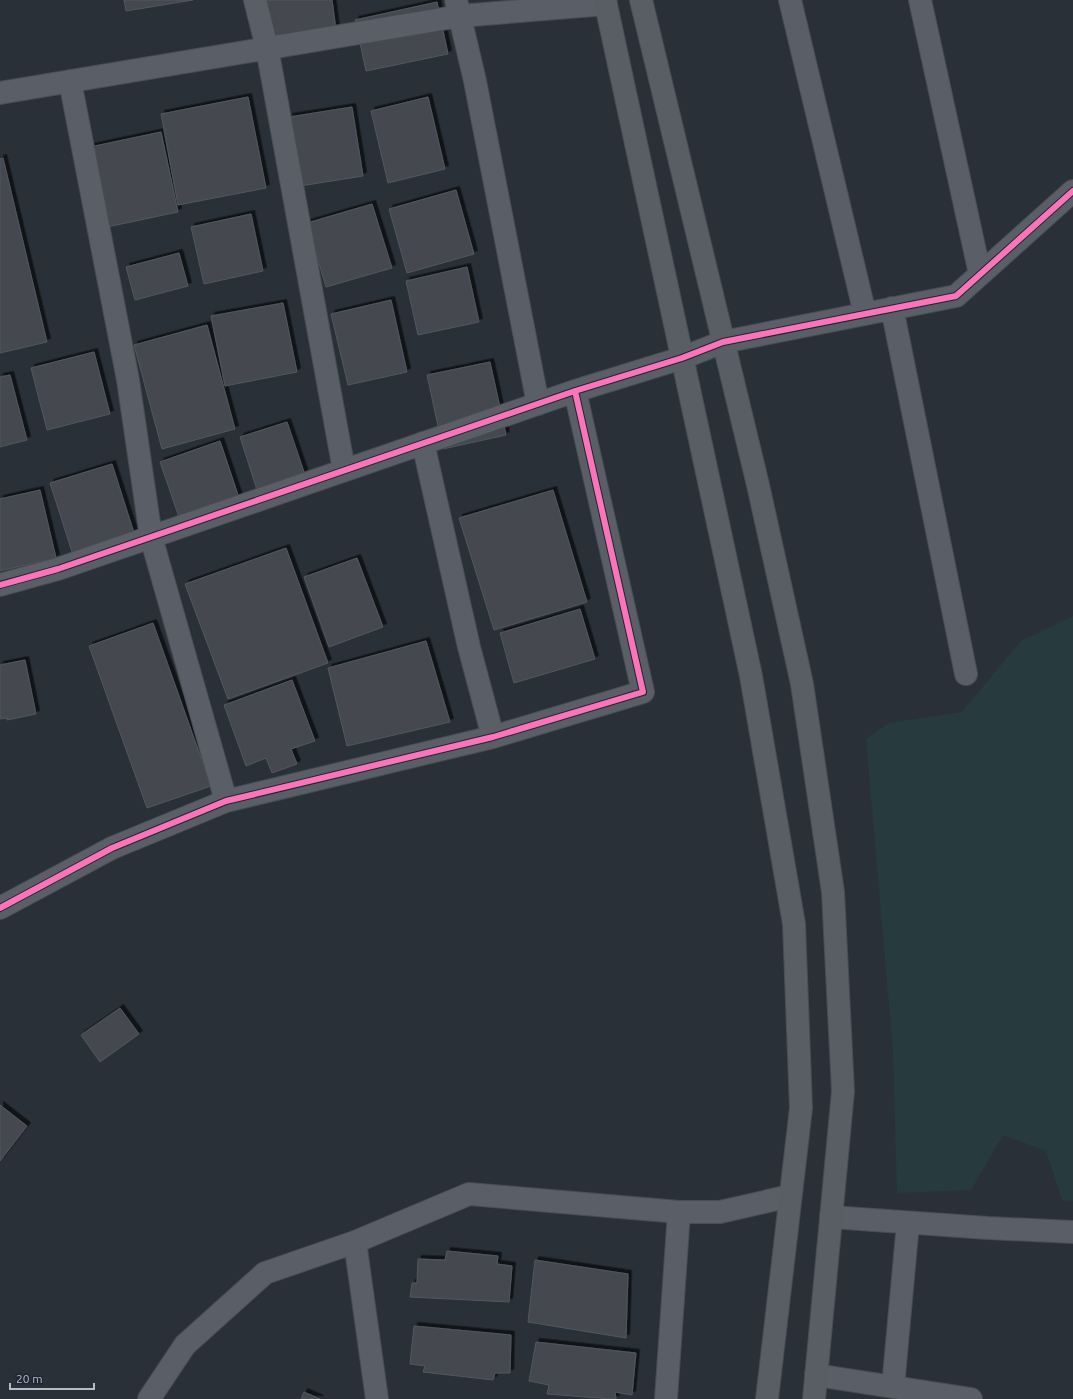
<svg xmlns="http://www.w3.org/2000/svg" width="1073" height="1399" font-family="Ubuntu,sans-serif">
	<defs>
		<filter id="shadow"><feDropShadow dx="3.5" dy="-3.5" stdDeviation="0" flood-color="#0009"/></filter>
	</defs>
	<rect width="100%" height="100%" fill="#2a3038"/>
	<path fill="#273a3e" d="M1073 616V1201L1062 1200 1046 1151 1003 1135 971 1190 897 1193 893 1051 866 739 889 723 962 712 1021 641Z"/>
	<path fill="#444950" stroke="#52575f" filter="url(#shadow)" d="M124 0H193L126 11Z
		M265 0H332L338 45 272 54Z
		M437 2 448 54 366 71 355 20Z
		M248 97 266 188 178 205 161 114Z
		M428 97 445 169 388 183 371 111Z
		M352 107 363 176 300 186 289 117Z
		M161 132 178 212 107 227 90 147Z
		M3 158 47 342 0 353V159Z
		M456 190 474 254 407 273 389 209Z
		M372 204 392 268 326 287 307 223Z
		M251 214 263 271 204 284 191 227Z
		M179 253 188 286 135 300 126 267Z
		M467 267 479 322 418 335 406 281Z
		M391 300 407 372 348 385 331 314Z
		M283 303 297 372 225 386 211 316Z
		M207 325 235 429 162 449 134 345Z
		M94 352 110 414 47 430 31 368Z
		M490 362 506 435 443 449 427 375Z
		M10 375 27 440 0 447V377Z
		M287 422 305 475 257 490 240 437Z
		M220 441 241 504 181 523 160 462Z
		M112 464 135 536 73 555 50 483Z
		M40 490 56 558 0 571V499Z
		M553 490 587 602 494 630 459 518Z
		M286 548 328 663 228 699 185 584Z
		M357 558 383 627 329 647 304 577Z
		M580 609 595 659 514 683 500 633Z
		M153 623 211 786 147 808 89 646Z
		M426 641 450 722 347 746 328 668Z
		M25 660 36 714 7 720V718L0 719V665Z
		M292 680 315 741 291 749 297 764 272 773 266 758 246 766 224 705Z
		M120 1008 139 1034 100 1062 81 1035Z
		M0 1105 27 1126 0 1161Z
		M447 1251 498 1256 497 1264 512 1266 509 1302 410 1297 412 1283H417L418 1259 445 1260Z
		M535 1260 628 1274 626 1338 528 1322Z
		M414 1326 511 1335 510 1373H495L493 1380 423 1372 425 1366 410 1364Z
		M536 1342 636 1353 632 1395 615 1392 616 1399H611L547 1394 549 1385 529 1381Z
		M304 1392 320 1399H301Z"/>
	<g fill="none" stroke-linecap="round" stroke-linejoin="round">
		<defs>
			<path id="minor" d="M255 0 267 48 344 470
				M456 0 475 81 538 404
				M790 0 865 314
				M920 0 980 274
				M70 81 128 380 151 537 226 801
				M0 93 460 16 606 4
				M892 308 966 674
				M423 443 469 647 493 737
				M0 585 58 569 575 391 682 358 723 342 956 296 1073 191
				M0 908 112 848 226 801 493 737 643 692 575 391
				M831 1217 988 1228 1073 1232
				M355 1242 377 1399
				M816 1375 971 1399
				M893 1387 908 1223
				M149 1399 185 1345 265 1273 355 1242 469 1194 679 1212H720L790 1196
				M666 1399 679 1212"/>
			<path id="secondary" d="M605 0 751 676 794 924 801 1108 767 1399
				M641 0 758 485 802 684 833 892 843 1091 814 1399"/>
		</defs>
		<use href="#minor" stroke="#484c53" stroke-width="24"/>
		<use href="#secondary" stroke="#484c53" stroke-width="24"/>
		<use href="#minor" stroke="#5a5e66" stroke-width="22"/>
		<use href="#secondary" stroke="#595d64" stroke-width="22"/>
		<defs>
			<path id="cycleway" d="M0 585 58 569 575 391 682 358 723 342 956 296 1073 191
				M0 908 112 848 226 801 493 737 643 692 575 391"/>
		</defs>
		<use href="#cycleway" stroke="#1d2633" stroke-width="8"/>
		<use href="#cycleway" stroke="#fb73b8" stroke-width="6"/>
	</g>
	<path d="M10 1383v6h84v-6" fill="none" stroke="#b4bcc9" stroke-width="2"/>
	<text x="16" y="1383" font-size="12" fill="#b4bcc9" stroke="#1d2633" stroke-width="3" paint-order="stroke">20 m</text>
</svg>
